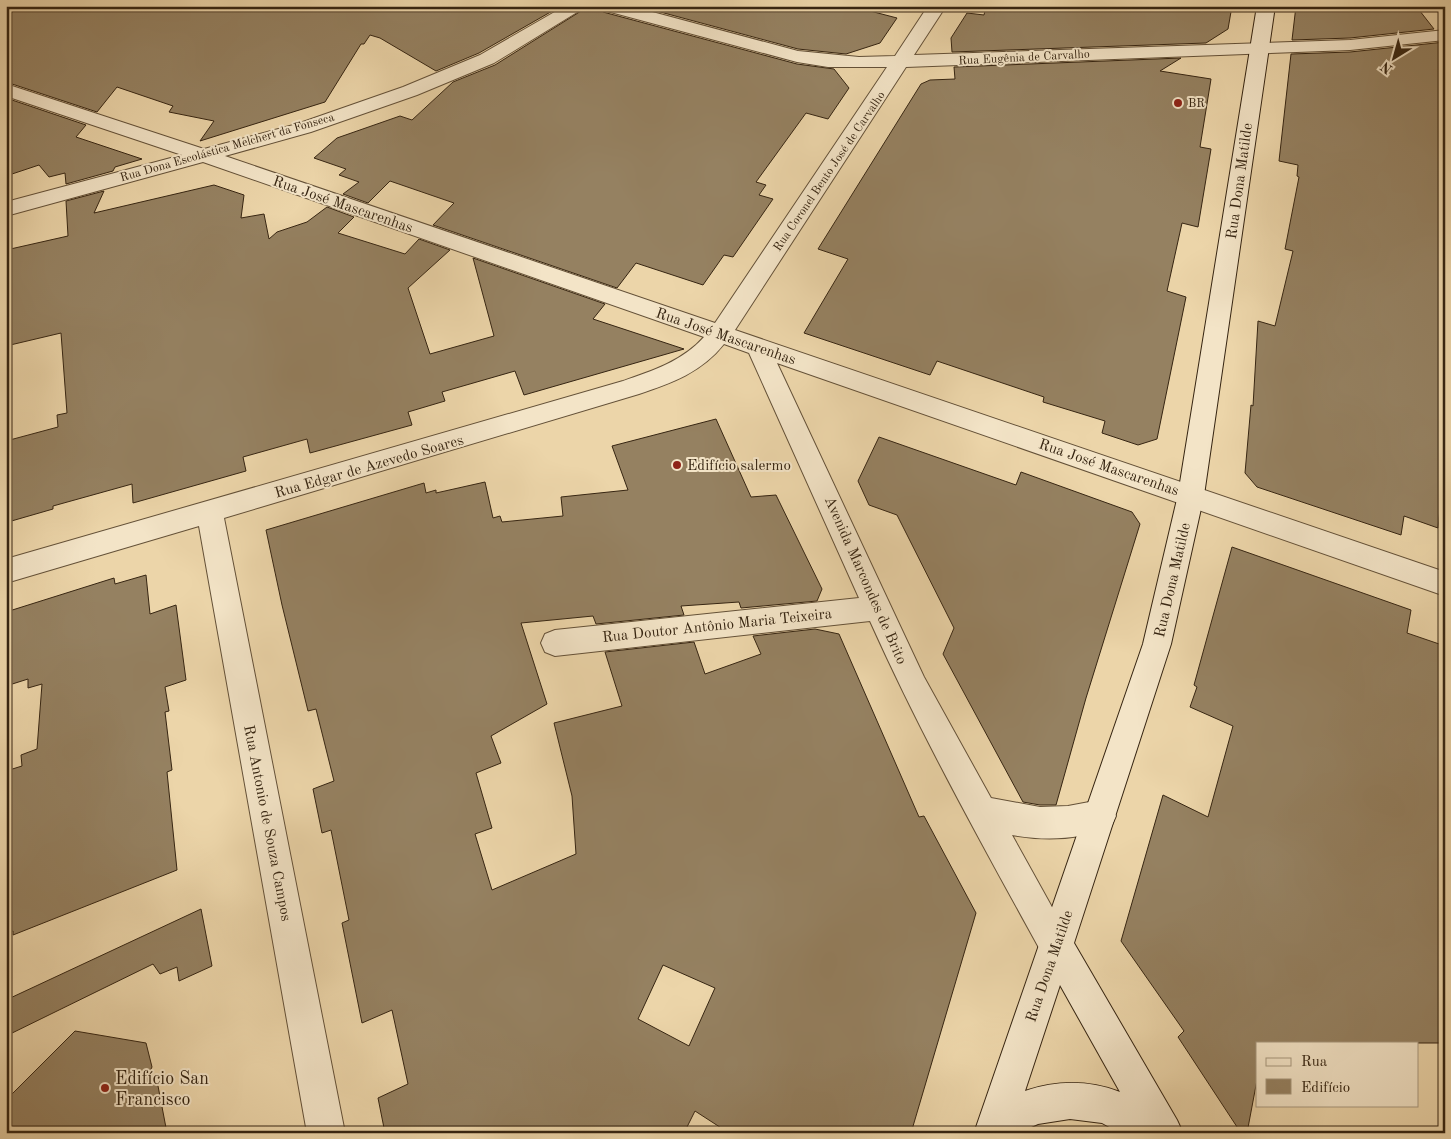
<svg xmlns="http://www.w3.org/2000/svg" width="1451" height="1139" font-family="'Old Standard TT',serif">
	<rect width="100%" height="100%" fill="#ecd5a9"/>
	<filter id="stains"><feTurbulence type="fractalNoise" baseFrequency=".004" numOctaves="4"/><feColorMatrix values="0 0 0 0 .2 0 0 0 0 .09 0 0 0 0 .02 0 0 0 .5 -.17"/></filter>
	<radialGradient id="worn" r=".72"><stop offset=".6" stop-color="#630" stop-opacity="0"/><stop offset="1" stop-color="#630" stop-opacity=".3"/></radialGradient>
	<path fill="#958161" stroke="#362512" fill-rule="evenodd" d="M6 6H561L479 53 436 71 380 38 370 35 364 44H361L325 102 200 141 214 121 169 112 173 106 117 87 97 112 6 82Z
		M589 6H598L603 12 797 64 834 69 849 88 828 119 806 113 756 182 766 185 759 195 773 199 733 257 724 255 703 285 636 263 617 288 433 225 454 203 390 181 368 203 343 194 359 182 339 175 346 169 314 158 337 138 400 116 412 120 453 82 495 65Z
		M638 6H851L897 18 880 43 846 54 798 49Z
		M986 6H1232L1228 29 1206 43 952 52 951 38 967 13 984 15Z
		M1296 6H1416L1434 29 1350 38 1292 40Z
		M1445 42V458L1438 528 1404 516 1401 535 1257 487 1245 473 1251 405 1253 406 1258 321 1275 326 1293 251 1285 249 1299 177 1297 176 1298 165 1279 161 1291 54 1350 52Z
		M1181 58 1160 71 1211 79 1200 147 1211 149 1198 227 1182 223 1167 291 1186 297 1157 439 1138 445 1102 433 1105 421 1043 402 1044 397 937 361 930 375 804 333 848 259 818 249 921 84 930 80 955 79 954 67Z
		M6 98 86 125 76 137 142 159 115 167 113 171 66 184 65 173 49 177 39 165 6 176Z
		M214 185 244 195 241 218 264 214 269 239 277 232 307 222 327 207 354 217 338 233 405 254 419 239 450 250 408 288 430 354 494 336 473 258 605 304 593 319 684 349 524 395 515 371 442 392 445 401 408 412 412 425 310 453 307 439 243 457 246 471 133 503 132 484 53 506V509L8 522 6 441 58 427 57 415 67 413 61 333 6 346V250L68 236 66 201 104 191 94 213Z
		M716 419 751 497 776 495 822 589 817 601 741 608 739 602 681 606 684 615 596 624 593 616 521 623 547 704 491 736 501 763 476 773 492 828 475 834 492 890 576 854 572 796 554 723 622 706 605 652 694 642 705 674 761 654 753 636 815 629 839 634 919 817 924 816 976 913 911 1133H729L695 1111 684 1133H385L378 1098 408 1084 392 1010 362 1023 342 923 349 920 331 830 322 833 313 789 334 781 316 709 308 711 282 605 266 530 424 483 426 493 436 490V493L485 482 493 518 500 516 502 522 563 516 561 497 628 490 612 446ZM663 965 715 988 689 1046 638 1019Z
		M879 437 1016 485 1021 472 1132 512 1140 524 1086 698 1056 805H1040L1023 802 943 654 954 628 897 515 869 505 858 481Z
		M1232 547 1411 610 1407 633 1445 646V1043H1257V1080L1247 1133H1241L1178 1037 1184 1031 1121 941 1163 795 1208 817 1233 726 1190 707 1197 687 1194 685Z
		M146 575 150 614 176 605 186 680 165 687 169 711 165 712 172 770 167 772 177 870 13 935V931L6 933V771L22 766 21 755 37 749 42 684 28 688V679L6 686V612L114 578 115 584Z
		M201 909 212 966 179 981 177 967 160 974 153 964 6 1036V1000Z
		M75 1031 146 1043 152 1067 148 1075 158 1086 167 1133H6V1100Z"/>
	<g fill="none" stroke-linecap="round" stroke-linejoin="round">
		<defs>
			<path id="street" d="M565 6H587L494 63 417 95 311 132 225 156 715 323 887 67H828L797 62 603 10 600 6H630L798 51 859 57 895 56 928 6H946L914 55 1350 40 1445 30V40L1350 50 906 67 735 330 1445 572V596L777 363 924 677 991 798 1040 807 1068 806 1100 800 1111 805 1116 816 1111 827C1079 840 1045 841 1012 835L1073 945 1068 957 1056 962 1044 957C983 846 922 737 870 621L555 656 545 652 541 643 545 634 555 630 859 598 749 353 724 344C702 372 672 383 639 394L224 518 345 1133H307L199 526 6 583V559L623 381C652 371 683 361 704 337L203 162 6 216V202L182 155 6 96V84L204 149 297 124 403 87 480 55Z"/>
			<path id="secondary" d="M1257 6H1275L1204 495 1171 644 1074 943 1177 1120 1183 1133H1120L1102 1123 1070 1119 1038 1124 1018 1133H974L1143 644 1178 495ZM1060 985 1120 1092C1088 1080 1058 1080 1025 1091Z"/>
		</defs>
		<use href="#street" stroke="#645138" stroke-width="2"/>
		<use href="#secondary" stroke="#362512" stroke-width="2"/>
		<use href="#street" fill="#f3e4c7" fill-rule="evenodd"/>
		<use href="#secondary" fill="#f3e4c7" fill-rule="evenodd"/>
	</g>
	<g fill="#8f2418" stroke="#f3e4c7" stroke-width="2">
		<circle cx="1178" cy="103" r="5"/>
		<circle cx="677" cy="465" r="5"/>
		<circle cx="105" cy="1088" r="5"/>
	</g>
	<g text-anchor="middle" stroke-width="4" stroke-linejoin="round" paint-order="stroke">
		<g font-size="12" fill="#362512" stroke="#f3e4c7">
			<text transform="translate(1024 57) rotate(-3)" y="4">Rua Eugênia de Carvalho</text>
			<text transform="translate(227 147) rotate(-16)" y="4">Rua Dona Escolástica Melchert da Fonseca</text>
			<text transform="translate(829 171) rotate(-56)" y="4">Rua Coronel Bento José de Carvalho</text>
		</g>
		<g font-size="12" fill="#362512" stroke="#f3e4c7" text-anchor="start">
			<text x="1188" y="107">BR</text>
		</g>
		<g font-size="15" fill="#362512" stroke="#f3e4c7">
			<text transform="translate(1239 181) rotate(-82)" y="5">Rua Dona Matilde</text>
			<text transform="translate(343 204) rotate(19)" y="5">Rua José Mascarenhas</text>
			<text transform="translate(726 336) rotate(19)" y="5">Rua José Mascarenhas</text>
			<text transform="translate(369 466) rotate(-16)" y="5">Rua Edgar de Azevedo Soares</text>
			<text transform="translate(1109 467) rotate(19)" y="5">Rua José Mascarenhas</text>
			<text transform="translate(866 580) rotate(66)" y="5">Avenida Marcondes de Brito</text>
			<text transform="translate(1172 580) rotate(-77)" y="5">Rua Dona Matilde</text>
			<text transform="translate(717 625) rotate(-6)" y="5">Rua Doutor Antônio Maria Teixeira</text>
			<text transform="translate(268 823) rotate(79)" y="5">Rua Antonio de Souza Campos</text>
			<text transform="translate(1049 966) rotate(-71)" y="5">Rua Dona Matilde</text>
		</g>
		<g font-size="15" fill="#362512" stroke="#f3e4c7" text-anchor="start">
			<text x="687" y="470">Edifício salermo</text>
		</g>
		<g font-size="18" fill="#362512" stroke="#f3e4c7" text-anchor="start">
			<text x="115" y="1084">Edifício San<tspan x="115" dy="21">Francisco</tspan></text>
		</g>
	</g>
	<rect width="1451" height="1139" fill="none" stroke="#ecd5a9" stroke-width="25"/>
	<rect x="8" y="8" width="1436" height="1124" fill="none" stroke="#362512" stroke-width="2.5"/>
	<rect x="12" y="12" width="1426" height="1114" fill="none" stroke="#362512"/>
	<rect x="1256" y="1042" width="162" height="65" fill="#f3e4c7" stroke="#a7987f"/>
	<rect x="1266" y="1058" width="25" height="8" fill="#f3e4c7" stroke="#a7987f"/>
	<text x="1301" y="1066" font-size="15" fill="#362512">Rua</text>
	<rect x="1266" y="1079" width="25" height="15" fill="#958161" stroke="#a7987f"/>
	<text x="1301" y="1092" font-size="15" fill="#362512">Edifício</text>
	<g transform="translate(1394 58) rotate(217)" stroke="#f3e4c7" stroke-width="4" paint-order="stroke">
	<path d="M0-4L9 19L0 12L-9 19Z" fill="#362512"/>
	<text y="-8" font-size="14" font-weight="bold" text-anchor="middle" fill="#362512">N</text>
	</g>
	<rect width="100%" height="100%" filter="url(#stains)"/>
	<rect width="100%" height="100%" fill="url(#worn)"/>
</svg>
